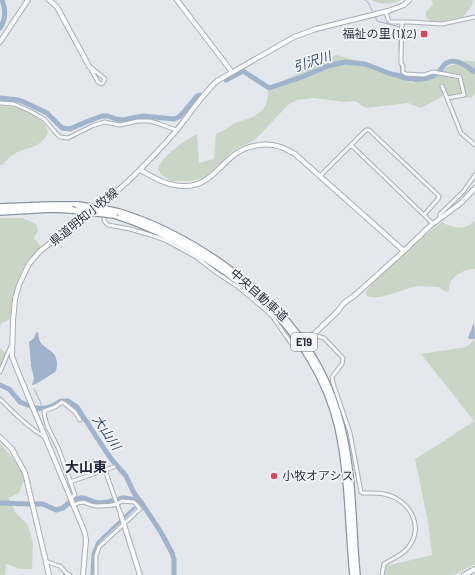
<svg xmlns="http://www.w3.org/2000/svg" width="475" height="575" font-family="Barlow,'Noto Sans JP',sans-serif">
	<rect width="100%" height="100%" fill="#e4e7ec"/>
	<path fill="#c9d6c5" d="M371 0H402C392 4 380 5 371 0Z
		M431 0H473L472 6 463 17 442 21 432 22 426 17V12L431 7 433 3Z
		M336 55 363 62 391 75 412 83 424 81 436 76 446 67 466 61H474L475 62V93L471 98 463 97 443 96 421 108 408 103 366 108 355 101 345 102 314 98 297 100 288 105 255 140 232 151 206 178 190 181H172L161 175 158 169C161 156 186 140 197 134L199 163 214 159 216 134C224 131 230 125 238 122 242 120 247 120 250 118 266 111 267 104 269 88Z
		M0 106 13 107 23 110 34 116 45 124 48 133C39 150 27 146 14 154 9 157 6 162 2 165H0Z
		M0 218H22L36 224 38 230 34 238 41 247C35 253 29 260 24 267 15 283 12 300 10 319L2 323 0 327Z
		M475 220V269C468 268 455 274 451 281 449 283 450 288 449 291L446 292 444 291 439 287C431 287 421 285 413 287 400 290 379 301 367 296L366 292 373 282 385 269 420 239 442 222C455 229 465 231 475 220Z
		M475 339V564L454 575H385L386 566 432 555 428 522 415 459 441 443 474 421 421 354 466 347Z
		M0 348 6 353 0 367Z
		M0 443 20 467 25 477 19 493 9 498 15 512 28 525 33 543 32 569H20L6 564 5 575H0Z"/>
	<path fill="#9fb4cc" d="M474 322 475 338 474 339H470L468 338Z
		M38 332C38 333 39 338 39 339 43 350 55 348 57 362 57 366 57 369 55 372L36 384 32 385 34 378 31 366H30L31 365 29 342 34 338 36 333Z"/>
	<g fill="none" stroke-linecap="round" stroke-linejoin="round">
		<path stroke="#9fb4cc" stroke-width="1" d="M365 0 368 2 373 13
			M375 16 377 21 400 27 399 45 401 76
			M34 389 41 403V409"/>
		<path stroke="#9fb4cc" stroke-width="3" d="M92 575 93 554 98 542 134 508"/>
		<path stroke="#9fb4cc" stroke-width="5" d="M0 28C6 19 6 10 2 0
			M439 71C441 69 443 66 445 64 455 56 467 67 475 72
			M226 80 243 71 269 88 302 77 328 66 345 62 365 64 391 74 401 76V77C413 81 423 81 435 75
			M0 98 18 100 24 102 47 113 62 128 70 129 86 122 102 116H108L116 119 123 120 143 116 174 119 179 117 183 113 197 96 200 95
			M0 385 9 389 20 402 30 406
			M36 408C44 410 55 406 61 401H68L77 407 105 450 112 460 126 476 134 493 143 505
			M0 503 30 504
			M35 504H43L56 510 63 508 70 502 80 498H84L98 503 108 502 123 498 139 500
			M145 508 162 534 172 553 174 559V575"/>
		<defs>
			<path id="street" d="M386 12 388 19 390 22H409L442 24 475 17
				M402 22 401 56V63L403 66V72L406 74 424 75 433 72 450 75 460 77 464 95 447 98
				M89 66 104 78 105 79 103 83 101 84 98 82Z
				M442 86 447 98 461 133 475 145
				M0 103 14 104 30 111 44 119 55 132 60 137 68 138 92 126 104 122 120 125 138 121H150L160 124 176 130
				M351 145 424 215
				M320 176 366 130H369L439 196 438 199 424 215 433 224
				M105 214 104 219 105 222 108 225 130 229 154 236 167 241 196 257 217 273 238 287 261 306 272 316 291 343 293 345
				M440 219V214L463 192 475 175
				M313 335 324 338 343 358 342 364 332 377 333 383 350 433 361 492 363 493C371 493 380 492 388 495 411 502 425 528 407 549 401 556 391 559 384 564L382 575
				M0 372 11 346
				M0 399C11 410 32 432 46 437
				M70 482 114 467
				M71 498 75 495C70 480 64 464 59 450 53 436 45 426 44 411L55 407 62 402 64 403 75 412 80 420
				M74 505C85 499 86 505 96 506 104 506 110 506 117 504L121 515
				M46 562C50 561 55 566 60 566L66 573 70 575
				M96 575V556L99 547 140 509 134 502 122 501 117 504 105 470"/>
			<path id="secondary" d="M49 0 57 7 89 66
				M177 0 232 72
				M0 42 28 0
				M140 170C153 177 167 186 183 186 208 187 217 168 234 155 247 145 266 142 281 147 286 149 291 152 295 154L404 251 430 226 461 203 475 188
				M96 208C126 186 152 158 176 131 190 114 201 96 217 81L294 37 316 29 388 11 404 5 409 0
				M308 337 313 335 338 311 344 303 354 296 404 251
				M293 345 296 343
				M0 437 12 449 25 473 49 575
				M121 515 140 575
				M83 575 86 540 85 534 83 528 16 367 12 356 13 321 15 299 19 285 26 270 29 264 40 251 91 212
				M464 575 475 569"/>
			<path id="highway" d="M0 207 50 205H78
				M0 212 51 209 72 210
				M119 212C158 224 190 241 224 265 282 307 323 354 341 425 354 474 352 525 357 575
				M114 215C155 228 192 248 227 273 240 283 253 292 265 303 300 336 327 380 338 427 349 476 348 526 353 575"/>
		</defs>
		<use href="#street" stroke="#a9aeb7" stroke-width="5"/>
		<use href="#secondary" stroke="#a9aeb7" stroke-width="6"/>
		<use href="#highway" stroke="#8b94a3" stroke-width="8"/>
		<use href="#street" stroke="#f7f8fa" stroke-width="3"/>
		<use href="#secondary" stroke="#fff" stroke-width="4"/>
		<use href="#highway" stroke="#fff" stroke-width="5.5"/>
		<defs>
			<path id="highway-bridge" d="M78 205 105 209 119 212
				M72 210 114 215"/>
		</defs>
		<use href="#highway-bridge" stroke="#8b94a3" stroke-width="8" stroke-linecap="butt"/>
		<use href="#highway-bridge" stroke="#fff" stroke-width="5.5"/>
	</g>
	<g fill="#d1495b" stroke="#f4f6f9" stroke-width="1.5">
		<rect x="420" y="30" width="8" height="8" rx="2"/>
		<circle cx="274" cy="476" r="4"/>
	</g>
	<g text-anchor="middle" stroke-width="3.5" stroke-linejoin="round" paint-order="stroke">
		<rect fill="#f4f6f9" stroke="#676e7b" stroke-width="1" x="291" y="333" width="26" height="18" rx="3"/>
		<g font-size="11" font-weight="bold" fill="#2b3445">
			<text x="304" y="346">E19</text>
		</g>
		<g font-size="12" fill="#2b3445" stroke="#f4f6f9" text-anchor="end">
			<text x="416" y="38">福祉の里 (1)(2)</text>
			<text x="282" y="480" text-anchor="start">小牧オアシス</text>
		</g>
		<g font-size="12" fill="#2b3445" stroke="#f4f6f9">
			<text transform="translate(84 217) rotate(-39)" y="4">県道明知小牧線</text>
			<text transform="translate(259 295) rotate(42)" y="4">中央自動車道</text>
		</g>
		<g font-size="13" font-style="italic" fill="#34527a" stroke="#f4f6f9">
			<text transform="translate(312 61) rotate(-18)" y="5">引沢川</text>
			<text transform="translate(107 432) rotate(56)" y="5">大山川</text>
		</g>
		<g font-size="14" font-weight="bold" fill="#1d2536" stroke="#f4f6f9">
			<text x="86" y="472">大山東</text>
		</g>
	</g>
</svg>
